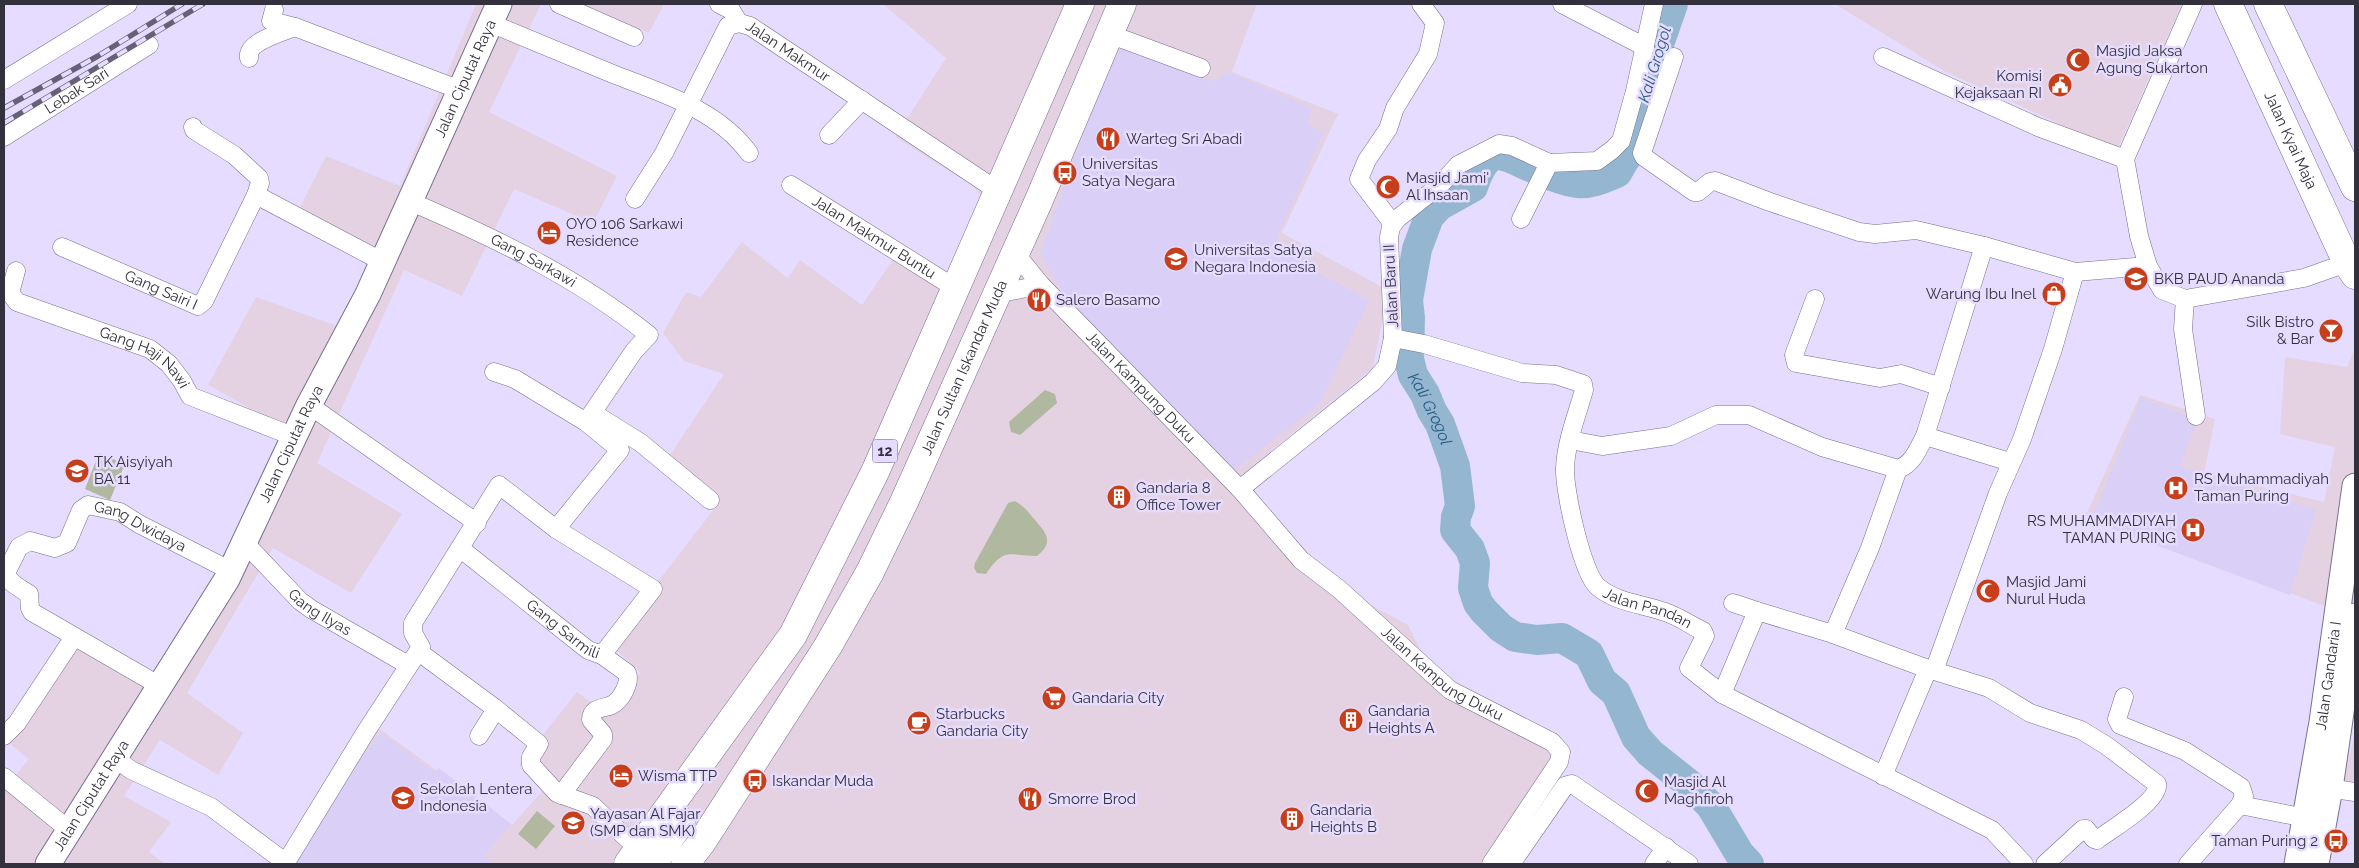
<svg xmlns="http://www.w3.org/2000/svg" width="2359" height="868" font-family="Raleway,sans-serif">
	<rect width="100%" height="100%" fill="#e5dcff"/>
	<path fill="#e4d2e3" d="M476 4H541L489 112 617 176 593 223 514 189 462 296 404 270 317 463 402 514 351 593 273 548 187 693 243 733 218 775 160 740 124 796 171 822 149 852 165 864H4V789L29 759 5 740 78 635 149 678 232 556 294 433 208 385 256 297 343 328 374 250 297 213 326 156 400 186Z
		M579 4H664L649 33Z
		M883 4H1257L1232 72 1338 114 1282 233 1388 290 1373 368 1235 480 1301 567 1408 625 1442 691 1555 753 1480 864H292L377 727 512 825 545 788 519 765 577 692 608 714 641 673 610 644 717 505 666 461 724 374 684 361 663 333 686 292 701 297 742 242 788 278 800 260 862 305 900 249 950 276 983 199 973 186 895 137 946 58Z
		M1835 4H2182L2117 150 1946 72Z
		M2355 348V618L2086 515 2140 395 2215 419 2204 473 2324 502 2335 447 2280 434 2285 357 2347 367Z
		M2355 732V784L2343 782Z"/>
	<path fill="#d9cff7" d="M1118 46 1216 82 1227 72 1312 108 1307 124 1324 132 1275 242 1319 265 1316 272 1369 300 1320 404 1233 471 1066 297 1040 254 1078 147Z
		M2141 398 2197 420 2180 466 2316 510 2290 595 2091 521Z
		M381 733 434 772 439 768 511 824 484 856 493 864H286L304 829Z"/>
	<path fill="#b0b89f" d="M1045 390 1055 394 1057 403 1020 435 1011 432 1009 422Z
		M99 453 125 464 110 500 85 489Z
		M1015 501C1024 506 1029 513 1035 520 1047 534 1054 542 1037 556 1009 556 1005 546 986 574L977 573 974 568 975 563 1008 503Z
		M537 811 555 826 536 849 518 834Z"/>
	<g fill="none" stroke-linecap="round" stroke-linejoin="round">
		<path stroke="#95b6d1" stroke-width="30" id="s1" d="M1673 4 1644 87 1632 151 1625 159 1617 173C1605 178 1590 185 1577 183 1565 181 1551 176 1540 171 1505 158 1490 137 1473 187L1439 206 1429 217 1417 249 1408 300 1410 318 1409 359 1413 375 1425 394 1432 411 1440 424 1455 466 1460 506 1456 517 1455 530 1470 549 1475 563 1473 588 1478 603 1484 611 1501 628 1515 637 1537 640 1562 638 1589 654 1602 681 1616 693 1636 737 1650 753 1689 784 1711 806 1739 853 1749 864"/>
		<defs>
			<g id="minor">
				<path d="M559 4 634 37"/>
				<path d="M719 4 731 10 739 23"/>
				<path d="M1562 4 1645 47"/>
				<path d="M2193 4 2125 159 2139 236 2148 266 2162 290 2185 299 2304 278 2355 260"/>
				<path d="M274 10 271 21 295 27 460 90"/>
				<path d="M490 23C531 40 572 57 613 74 661 93 717 109 749 153"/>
				<path d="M1109 34 1201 68"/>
				<path d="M1674 57 1642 153 1644 157 1694 192H1698L1710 182 1715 181 1770 202 1859 232 1875 234 1916 230 1984 246 2075 272 2148 266"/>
				<path d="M1883 57 2038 127 2125 159"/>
				<path d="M249 58C246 42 283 32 295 27"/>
				<path d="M4 80 128 4"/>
				<path d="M193 127 194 130 234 155 259 178 260 183 256 195 383 262"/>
				<path d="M829 135 862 100"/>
				<path id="s2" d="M4 137 149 45"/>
				<path id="s3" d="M791 185 955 288"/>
				<path id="s4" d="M635 199 664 153 728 26 739 23 750 26 998 191"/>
				<path id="s5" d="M409 201C495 238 575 276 649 335L634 351 586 422"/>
				<path d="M1521 219 1549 163"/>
				<path d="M1393 224 1359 179 1367 160 1388 129 1395 108 1428 54 1435 23 1421 4"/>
				<path id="s6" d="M62 247 198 306 204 301 256 195"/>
				<path id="s7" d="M1015 253 1041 285 1240 489 1301 560 1339 589 1450 690 1552 742 1561 752 1559 762 1491 864"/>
				<path id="s8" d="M16 271 10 293 17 302 150 349 169 364 182 381 190 396 295 437"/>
				<path d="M996 294 1041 285"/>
				<path d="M1815 299 1794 355 1796 363 1880 378 1901 374 1941 387"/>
				<path d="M2185 299 2183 329 2196 416"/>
				<path id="s9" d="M1393 338 1424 344 1522 373 1556 375 1583 384 1584 390C1577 415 1566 442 1565 468 1564 489 1582 574 1598 587 1617 603 1643 604 1665 612 1678 616 1690 625 1703 631L1705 636 1689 668 1722 694 1992 830 2024 864"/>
				<path d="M309 405 477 523"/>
				<path d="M593 413 641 443 710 500"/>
				<path d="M1925 436 2010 462"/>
				<path d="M1570 440 1602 446 1671 436 1716 415H1749L1822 447 1898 469C1913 464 1918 449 1925 436L1984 246"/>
				<path d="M1240 489 1373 382 1387 366 1393 338 1389 237 1391 227 1397 219 1441 184 1458 165 1499 144 1512 146 1549 163 1597 161 1612 150 1621 141 1635 91 1654 4"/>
				<path id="s10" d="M244 542 300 601 311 609 408 665"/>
				<path id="s11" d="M461 549 588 650 602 655 653 589 556 529"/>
				<path d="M1733 603 1757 611"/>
				<path d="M1833 634 1870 548 1898 469"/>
				<path d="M419 652 496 709 479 736"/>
				<path d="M1934 671 1998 493 2022 439 2053 349 2075 272"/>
				<path id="s12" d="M160 686 32 612 30 608 29 594C20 588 8 583 6 573L19 547 30 541 55 548 67 543 81 510 88 505 120 512 139 524 231 571"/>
				<path d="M1722 694 1757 611 1833 634 1928 669 1989 688 2030 713 2081 730 2107 746 2157 784C2160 801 2110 830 2097 840L2094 839 2086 829H2083L2045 864"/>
				<path d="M2124 697 2117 719 2120 725 2185 751 2241 787 2244 796 2240 805"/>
				<path d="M496 709 539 744 531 757V765L557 793 593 806 639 850"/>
				<path d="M4 736 17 723 74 637"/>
				<path d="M115 758 131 770 211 807 285 862"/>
				<path d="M1883 776 1928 669"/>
				<path d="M4 777 69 830"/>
				<path d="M2320 787 2355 792"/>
				<path d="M561 795 603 739V734L591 720C591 707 603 709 612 705 621 700 631 683 627 673L602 655"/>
				<path d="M285 864 365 733 421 647 413 633V623L499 485 556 529 620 450 586 422 515 379 494 372"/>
				<path d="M1511 864 1565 786 1572 784 1689 864"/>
				<path d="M1654 864 1666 847"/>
				<path d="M2188 864 2240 805 2306 818"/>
			</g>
			<g id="secondary">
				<path id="s13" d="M48 864 227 579 309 405 368 294 499 4"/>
				<path id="s14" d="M2297 864 2322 722 2355 486"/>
				<path d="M2316 864 2330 788 2355 616"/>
			</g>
			<g id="primary">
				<path id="s15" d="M2228 4 2347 263 2355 275"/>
				<path d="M2268 4 2355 187"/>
			</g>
			<g id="trunk">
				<path d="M628 864 793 635 875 472 1080 4"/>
				<path d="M653 864 681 821"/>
				<path id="s16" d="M685 864 702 842 828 646 870 572 904 502 1039 200 1122 4"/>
			</g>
		</defs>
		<use href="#minor" stroke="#78708e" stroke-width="19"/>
		<use href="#secondary" stroke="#78708e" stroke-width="27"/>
		<use href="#primary" stroke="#78708e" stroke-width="29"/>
		<use href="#trunk" stroke="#78708e" stroke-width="29"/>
		<use href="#minor" stroke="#fff" stroke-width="18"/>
		<use href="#secondary" stroke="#fff" stroke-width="25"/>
		<use href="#primary" stroke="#fff" stroke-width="28"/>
		<use href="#trunk" stroke="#fff" stroke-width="28"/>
		<defs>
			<path id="rail" d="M4 108 98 56 182 4
				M4 123 203 4"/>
		</defs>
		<use href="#rail" stroke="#666175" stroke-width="5.5"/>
		<use href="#rail" stroke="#e5dcff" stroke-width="4" stroke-dasharray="11" stroke-linecap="butt"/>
	</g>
	<defs>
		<symbol id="mosque-disc" viewBox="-11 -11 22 22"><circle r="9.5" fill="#c73e1b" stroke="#e5dcff"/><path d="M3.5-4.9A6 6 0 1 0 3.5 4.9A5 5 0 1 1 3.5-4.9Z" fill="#fff"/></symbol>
		<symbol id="civic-disc" viewBox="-11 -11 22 22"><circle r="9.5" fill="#c73e1b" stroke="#e5dcff"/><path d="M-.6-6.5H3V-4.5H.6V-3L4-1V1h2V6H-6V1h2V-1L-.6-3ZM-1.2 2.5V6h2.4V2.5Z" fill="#fff"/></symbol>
		<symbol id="restaurant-disc" viewBox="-11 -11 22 22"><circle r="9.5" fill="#c73e1b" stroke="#e5dcff"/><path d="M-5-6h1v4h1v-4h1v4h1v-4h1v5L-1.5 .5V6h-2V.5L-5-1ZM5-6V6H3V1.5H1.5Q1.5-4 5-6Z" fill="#fff"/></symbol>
		<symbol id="bus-disc" viewBox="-11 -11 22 22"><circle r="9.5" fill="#c73e1b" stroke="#e5dcff"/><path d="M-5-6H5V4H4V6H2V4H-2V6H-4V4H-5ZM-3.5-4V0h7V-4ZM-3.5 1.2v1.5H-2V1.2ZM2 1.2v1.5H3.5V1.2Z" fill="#fff"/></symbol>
		<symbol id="hotel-disc" viewBox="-11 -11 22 22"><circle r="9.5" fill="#c73e1b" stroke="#e5dcff"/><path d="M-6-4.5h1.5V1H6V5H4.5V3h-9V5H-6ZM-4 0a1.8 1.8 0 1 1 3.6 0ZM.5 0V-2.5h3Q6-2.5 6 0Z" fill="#fff"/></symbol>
		<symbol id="university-disc" viewBox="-11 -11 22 22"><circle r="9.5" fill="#c73e1b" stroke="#e5dcff"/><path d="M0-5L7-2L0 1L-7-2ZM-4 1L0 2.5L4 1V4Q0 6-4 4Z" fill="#fff"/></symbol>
		<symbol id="school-disc" viewBox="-11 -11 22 22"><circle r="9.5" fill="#c73e1b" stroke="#e5dcff"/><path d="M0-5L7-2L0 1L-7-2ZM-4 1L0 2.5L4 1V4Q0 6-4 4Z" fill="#fff"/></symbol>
		<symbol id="shop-disc" viewBox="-11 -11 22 22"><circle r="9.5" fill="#c73e1b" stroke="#e5dcff"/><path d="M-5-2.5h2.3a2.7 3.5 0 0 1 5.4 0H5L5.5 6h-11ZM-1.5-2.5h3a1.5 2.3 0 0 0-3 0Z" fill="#fff"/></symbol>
		<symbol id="bar-disc" viewBox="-11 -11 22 22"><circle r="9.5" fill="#c73e1b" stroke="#e5dcff"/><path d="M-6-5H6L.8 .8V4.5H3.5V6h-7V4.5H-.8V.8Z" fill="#fff"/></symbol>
		<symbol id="hospital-disc" viewBox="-11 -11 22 22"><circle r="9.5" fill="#c73e1b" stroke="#e5dcff"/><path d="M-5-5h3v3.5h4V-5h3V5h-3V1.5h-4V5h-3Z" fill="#fff"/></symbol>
		<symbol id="building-disc" viewBox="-11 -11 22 22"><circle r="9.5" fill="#c73e1b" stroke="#e5dcff"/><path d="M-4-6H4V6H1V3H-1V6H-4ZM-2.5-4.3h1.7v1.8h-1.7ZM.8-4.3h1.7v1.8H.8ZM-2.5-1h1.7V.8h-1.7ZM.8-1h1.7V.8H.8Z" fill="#fff"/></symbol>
		<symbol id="supermarket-disc" viewBox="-11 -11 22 22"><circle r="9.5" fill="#c73e1b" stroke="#e5dcff"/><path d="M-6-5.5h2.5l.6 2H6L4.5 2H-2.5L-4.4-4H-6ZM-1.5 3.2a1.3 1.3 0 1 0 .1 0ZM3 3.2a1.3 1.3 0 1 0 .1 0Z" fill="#fff"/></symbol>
		<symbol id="cafe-disc" viewBox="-11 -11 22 22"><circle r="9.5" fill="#c73e1b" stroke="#e5dcff"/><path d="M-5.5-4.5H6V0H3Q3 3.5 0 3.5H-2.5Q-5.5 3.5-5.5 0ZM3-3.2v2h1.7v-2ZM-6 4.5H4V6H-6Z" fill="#fff"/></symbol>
	</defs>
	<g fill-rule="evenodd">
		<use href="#mosque-disc" x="2064" y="46" width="28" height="28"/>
		<use href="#civic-disc" x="2046" y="71" width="28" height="28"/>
		<use href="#restaurant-disc" x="1094" y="125" width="28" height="28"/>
		<use href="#bus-disc" x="1051" y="159" width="28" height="28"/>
		<use href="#mosque-disc" x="1374" y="173" width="28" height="28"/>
		<use href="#hotel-disc" x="535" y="219" width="28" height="28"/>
		<use href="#university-disc" x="1162" y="245" width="28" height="28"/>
		<use href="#school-disc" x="2122" y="265" width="28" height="28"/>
		<use href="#shop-disc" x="2040" y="280" width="28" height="28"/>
		<use href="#restaurant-disc" x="1025" y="286" width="28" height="28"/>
		<use href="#bar-disc" x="2317" y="317" width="28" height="28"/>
		<use href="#school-disc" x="63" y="457" width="28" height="28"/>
		<use href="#hospital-disc" x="2162" y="474" width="28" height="28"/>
		<use href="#building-disc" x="1105" y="483" width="28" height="28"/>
		<use href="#hospital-disc" x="2179" y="516" width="28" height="28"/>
		<use href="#mosque-disc" x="1974" y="577" width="28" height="28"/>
		<use href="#supermarket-disc" x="1040" y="684" width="28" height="28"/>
		<use href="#building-disc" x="1337" y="706" width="28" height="28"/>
		<use href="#cafe-disc" x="905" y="709" width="28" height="28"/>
		<use href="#hotel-disc" x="607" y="762" width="28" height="28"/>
		<use href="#bus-disc" x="741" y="767" width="28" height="28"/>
		<use href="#mosque-disc" x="1633" y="777" width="28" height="28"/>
		<use href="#school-disc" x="389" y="784" width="28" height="28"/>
		<use href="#restaurant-disc" x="1016" y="785" width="28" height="28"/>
		<use href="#building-disc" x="1278" y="805" width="28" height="28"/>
		<use href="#school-disc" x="559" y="809" width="28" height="28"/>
		<use href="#bus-disc" x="2322" y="827" width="28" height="28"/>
	</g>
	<g text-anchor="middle" stroke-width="5" stroke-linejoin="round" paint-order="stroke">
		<rect fill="#e5dcff" stroke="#696478" stroke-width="1" x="872.5" y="439.5" width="25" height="23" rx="4"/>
		<g font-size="14" font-weight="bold" fill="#34313e">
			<text x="885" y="456">12</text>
		</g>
		<g font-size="15" fill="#34313e" stroke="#e5dcff" text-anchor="start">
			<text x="2096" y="56">Masjid Jaksa<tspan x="2096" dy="17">Agung Sukarton</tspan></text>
			<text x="2042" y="81" text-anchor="end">Komisi<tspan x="2042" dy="17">Kejaksaan RI</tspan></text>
			<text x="1126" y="144">Warteg Sri Abadi</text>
			<text x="1082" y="169">Universitas<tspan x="1082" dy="17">Satya Negara</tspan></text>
			<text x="1406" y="183">Masjid Jami'<tspan x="1406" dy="17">Al Ihsaan</tspan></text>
			<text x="566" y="229">OYO 106 Sarkawi<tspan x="566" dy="17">Residence</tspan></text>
			<text x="1194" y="255">Universitas Satya<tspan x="1194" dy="17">Negara Indonesia</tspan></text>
			<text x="2154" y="284">BKB PAUD Ananda</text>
			<text x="2036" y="299" text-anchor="end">Warung Ibu Inel</text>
			<text x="1056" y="305">Salero Basamo</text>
			<text x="2314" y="327" text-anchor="end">Silk Bistro<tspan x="2314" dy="17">&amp; Bar</tspan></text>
			<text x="94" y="467">TK Aisyiyah<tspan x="94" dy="17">BA 11</tspan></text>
			<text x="2194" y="484">RS Muhammadiyah<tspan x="2194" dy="17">Taman Puring</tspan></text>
			<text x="1136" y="493">Gandaria 8<tspan x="1136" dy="17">Office Tower</tspan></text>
			<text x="2176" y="526" text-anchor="end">RS MUHAMMADIYAH<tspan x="2176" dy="17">TAMAN PURING</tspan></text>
			<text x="2006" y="587">Masjid Jami<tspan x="2006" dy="17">Nurul Huda</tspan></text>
			<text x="1072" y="703">Gandaria City</text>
			<text x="1368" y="716">Gandaria<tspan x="1368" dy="17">Heights A</tspan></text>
			<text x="936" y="719">Starbucks<tspan x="936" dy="17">Gandaria City</tspan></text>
			<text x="638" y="781">Wisma TTP</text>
			<text x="772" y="786">Iskandar Muda</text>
			<text x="1664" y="787">Masjid Al<tspan x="1664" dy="17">Maghfiroh</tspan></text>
			<text x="420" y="794">Sekolah Lentera<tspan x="420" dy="17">Indonesia</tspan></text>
			<text x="1048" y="804">Smorre Brod</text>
			<text x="1310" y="815">Gandaria<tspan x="1310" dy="17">Heights B</tspan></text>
			<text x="590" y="819">Yayasan Al Fajar<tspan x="590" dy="17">(SMP dan SMK)</tspan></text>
			<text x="2318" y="846" text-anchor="end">Taman Puring 2</text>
		</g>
		<g font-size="15" fill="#34313e" stroke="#e5dcff">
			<text dy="5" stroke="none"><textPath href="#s4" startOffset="265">Jalan Makmur</textPath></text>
			<text dy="5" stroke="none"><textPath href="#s13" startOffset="891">Jalan Ciputat Raya</textPath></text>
			<text dy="5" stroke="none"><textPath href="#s2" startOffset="86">Lebak Sari</textPath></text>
			<text dy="5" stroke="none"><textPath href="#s15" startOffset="150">Jalan Kyai Maja</textPath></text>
			<text dy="5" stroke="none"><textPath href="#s3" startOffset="98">Jalan Makmur Buntu</textPath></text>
			<text dy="5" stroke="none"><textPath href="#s5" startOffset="138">Gang Sarkawi</textPath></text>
			<text transform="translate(1391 286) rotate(-93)" y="5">Jalan Baru II</text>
			<text dy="5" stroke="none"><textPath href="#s6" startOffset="108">Gang Sairi I</textPath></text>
			<text dy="5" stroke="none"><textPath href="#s8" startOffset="175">Gang Haji Nawi</textPath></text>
			<text dy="5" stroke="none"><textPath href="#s16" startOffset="571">Jalan Sultan Iskandar Muda</textPath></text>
			<text dy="5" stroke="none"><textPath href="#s7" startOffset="184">Jalan Kampung Duku</textPath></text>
			<text dy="5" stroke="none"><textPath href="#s13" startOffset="486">Jalan Ciputat Raya</textPath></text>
			<text dy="5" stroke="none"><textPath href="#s12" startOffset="380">Gang Dwidaya</textPath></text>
			<text dy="5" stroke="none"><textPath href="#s9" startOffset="462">Jalan Pandan</textPath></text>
			<text dy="5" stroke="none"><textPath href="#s10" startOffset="104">Gang Ilyas</textPath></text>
			<text dy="5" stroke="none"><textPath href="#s11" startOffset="130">Gang Sarmili</textPath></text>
			<text dy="5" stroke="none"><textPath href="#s7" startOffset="602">Jalan Kampung Duku</textPath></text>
			<text dy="5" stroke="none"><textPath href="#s14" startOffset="191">Jalan Gandaria I</textPath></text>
			<text dy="5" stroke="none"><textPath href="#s13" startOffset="81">Jalan Ciputat Raya</textPath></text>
		</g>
		<g font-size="16" font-style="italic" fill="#285b81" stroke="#e5dcff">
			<text transform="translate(1654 64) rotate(-73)" y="6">Kali Grogol</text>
			<text dy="6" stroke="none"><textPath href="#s1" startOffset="602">Kali Grogol</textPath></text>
		</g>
	</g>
	<rect width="2359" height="868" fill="none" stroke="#34313e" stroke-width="10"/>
</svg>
